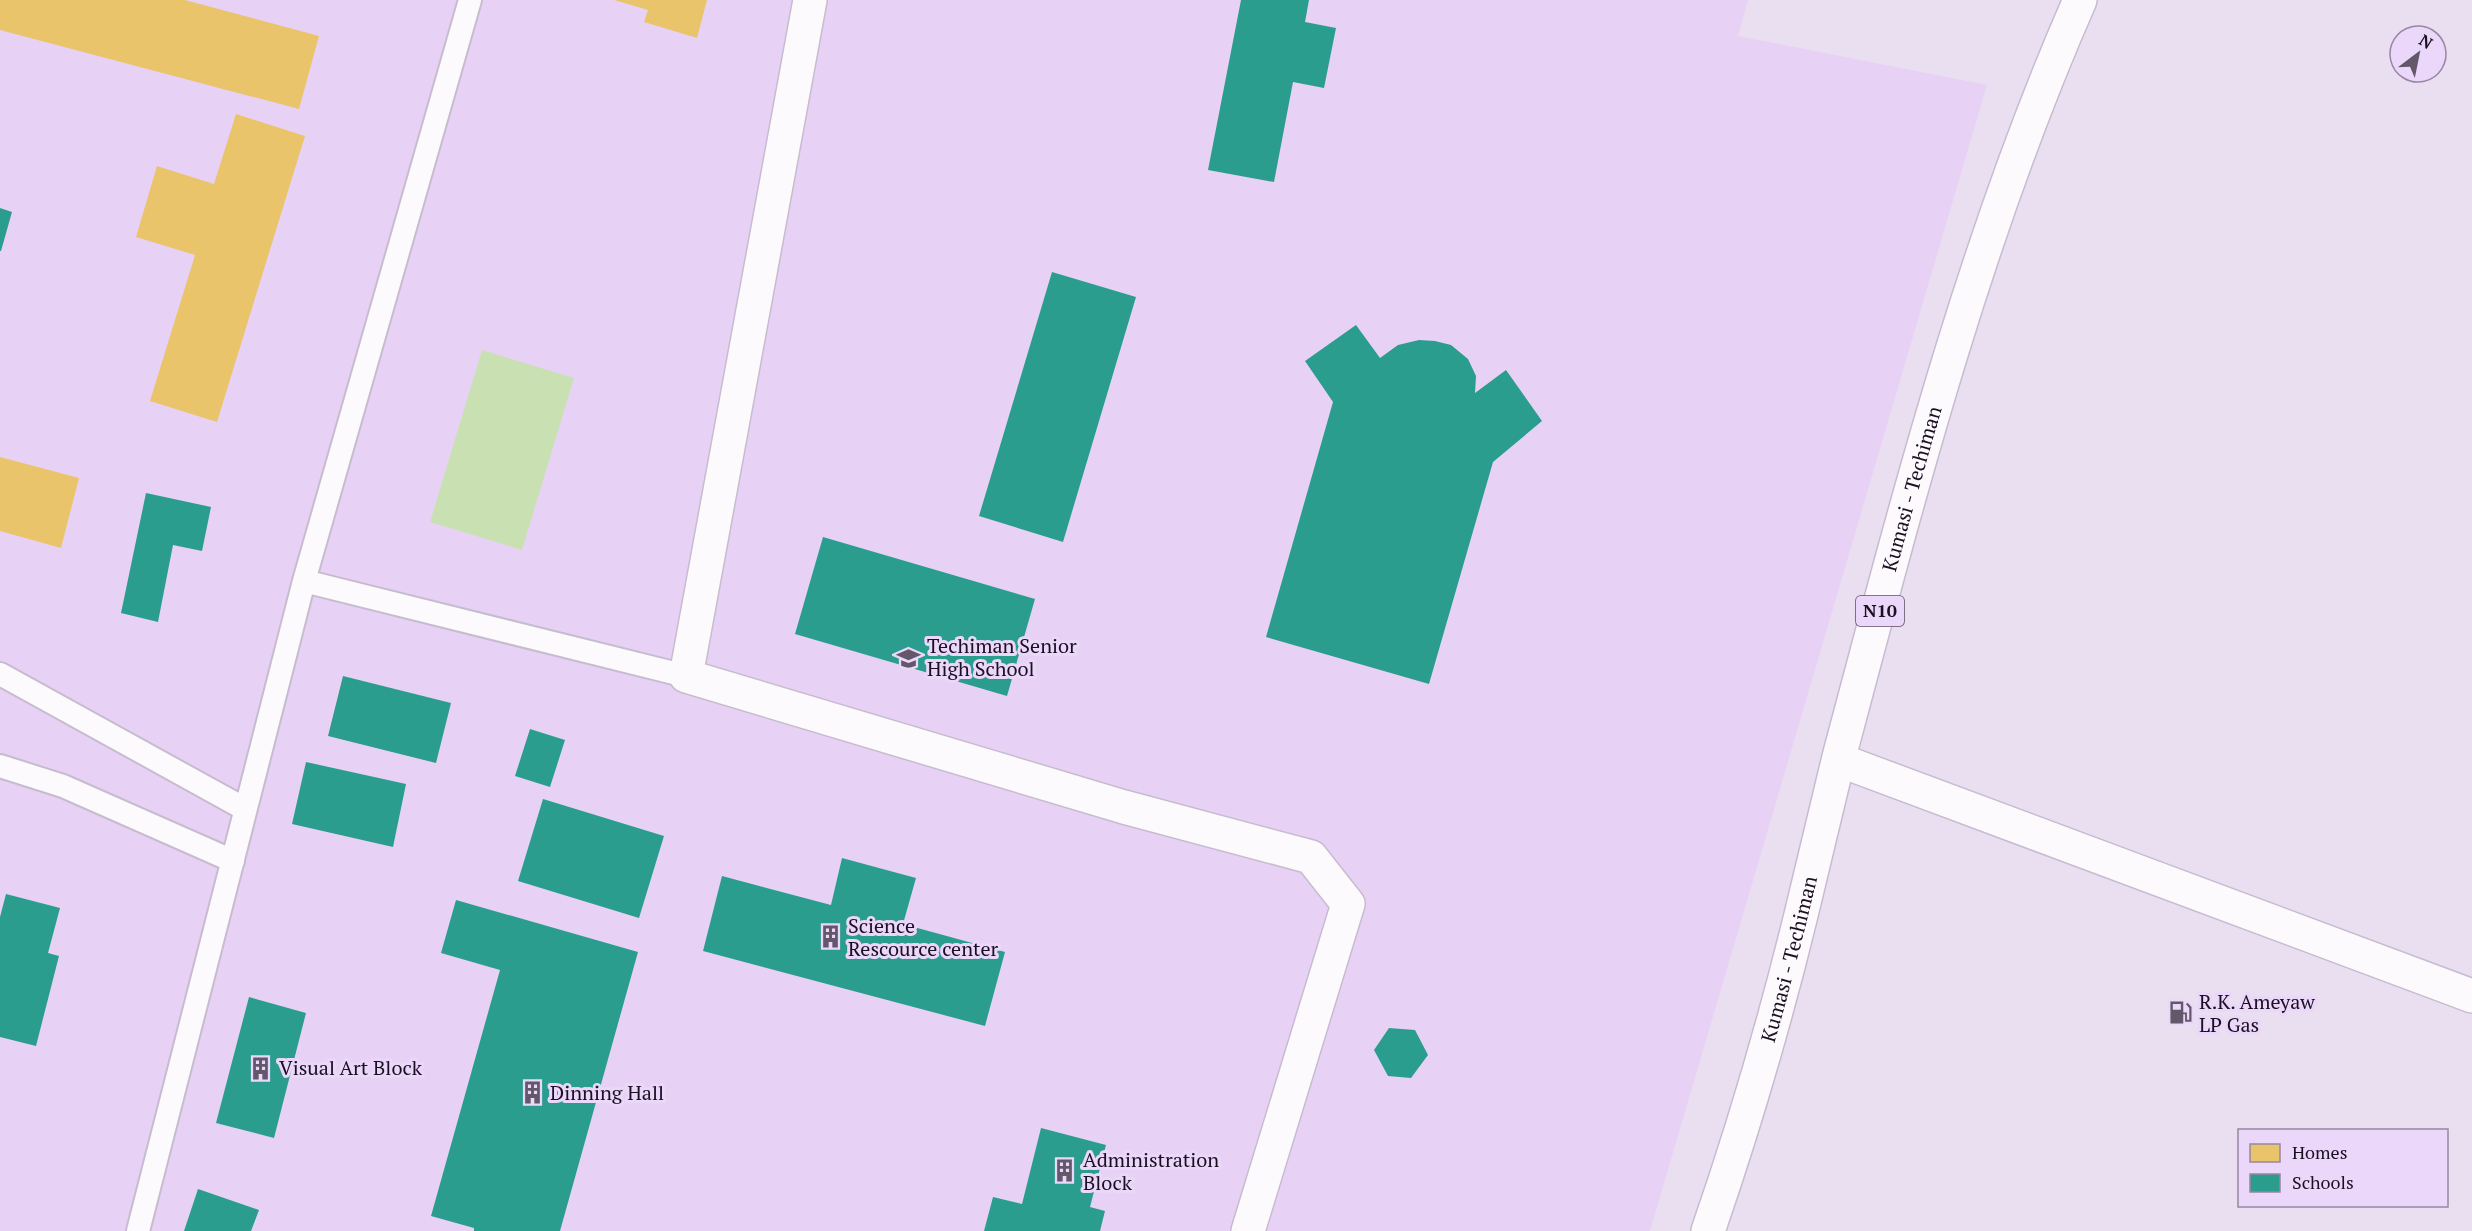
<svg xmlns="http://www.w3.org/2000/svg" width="2472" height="1231" font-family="'PT Serif',serif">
	<rect width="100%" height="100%" fill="#eadff1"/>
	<path fill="#e7d2f5" d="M0 0H1748L1738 36 1987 85 1650 1231H0Z"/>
	<path fill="#c9e1b2" d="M482 350 574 378 522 550 430 522Z"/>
	<path fill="#e9c46a" d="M0 0H185L319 36 299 109 0 30Z
		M614 0H707L697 38 644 22 648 10Z
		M236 114 305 136 217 422 150 401 195 255 136 237 157 166 214 184Z
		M0 457 79 478 61 548 0 531Z"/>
	<path fill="#2a9d8f" d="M1241 0H1309L1305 22 1336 28 1324 88 1293 82 1274 182 1208 170Z
		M0 208 12 212 1 251H0Z
		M1052 272 1136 297 1063 542 979 516Z
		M1356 325 1380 358 1398 345 1419 340 1435 341 1451 345 1468 359 1476 376 1475 393 1506 370 1542 421 1493 462 1429 684 1266 637 1333 402 1305 361Z
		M146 493 211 507 202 551 173 545 158 622 121 613Z
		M823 537 1035 599 1007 696 795 634Z
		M343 676 451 703 436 763 328 736Z
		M530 729 565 740 550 787 515 776Z
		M306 762 406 784 393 847 292 824Z
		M543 799 664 836 639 918 518 881Z
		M842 858 916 878 903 924 1005 952 985 1026 703 951 722 876 831 905Z
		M6 894 60 908 48 953 59 956 36 1046 0 1037V917Z
		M456 900 638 952 560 1231H474V1228L431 1216 500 970 441 953Z
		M249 997 306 1013 274 1138 216 1123Z
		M1389 1028 1415 1030 1428 1055 1411 1078 1388 1076 1374 1050Z
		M1041 1128 1106 1145 1090 1207 1105 1211 1100 1231H984L993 1197 1022 1204Z
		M198 1189 259 1210 251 1231H184Z"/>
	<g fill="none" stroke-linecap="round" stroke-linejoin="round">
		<defs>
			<path id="service" d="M304 581 470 0
				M0 674 245 809
				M0 766 63 786 233 861
				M138 1231 304 581 686 676"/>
			<path id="minor" d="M810 0 686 676 1124 807 1311 857 1348 904 1248 1231
				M1839 760 2472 996"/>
			<g id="trunk">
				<path id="s1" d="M1708 1231C1744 1127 1775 1021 1801 915 1814 862 1826 810 1839 757 1907 502 1973 243 2080 0"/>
			</g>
		</defs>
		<use href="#service" stroke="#c7bccf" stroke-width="26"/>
		<use href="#minor" stroke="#c7bccf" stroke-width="36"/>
		<use href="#trunk" stroke="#c7bccf" stroke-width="36"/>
		<use href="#service" stroke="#fcfafd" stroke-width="22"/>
		<use href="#minor" stroke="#fcfafd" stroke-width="33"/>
		<use href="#trunk" stroke="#fcfafd" stroke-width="33"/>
	</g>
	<defs>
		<symbol id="school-bare" viewBox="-9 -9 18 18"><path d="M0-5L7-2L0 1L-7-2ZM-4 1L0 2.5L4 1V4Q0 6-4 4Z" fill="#63586a" stroke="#ebd7f9" stroke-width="2.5" paint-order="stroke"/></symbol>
		<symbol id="building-bare" viewBox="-9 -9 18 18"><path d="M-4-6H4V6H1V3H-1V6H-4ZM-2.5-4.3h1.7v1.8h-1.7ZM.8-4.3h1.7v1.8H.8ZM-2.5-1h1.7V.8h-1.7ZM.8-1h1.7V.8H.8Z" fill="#63586a" stroke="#ebd7f9" stroke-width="2.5" paint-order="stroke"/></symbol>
		<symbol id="fuel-bare" viewBox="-9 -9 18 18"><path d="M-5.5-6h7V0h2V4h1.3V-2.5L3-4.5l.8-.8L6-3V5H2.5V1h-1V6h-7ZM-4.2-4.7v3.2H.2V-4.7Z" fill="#63586a" stroke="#ebd7f9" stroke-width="2.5" paint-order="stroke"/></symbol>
	</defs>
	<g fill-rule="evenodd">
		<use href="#school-bare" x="892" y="642" width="33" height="33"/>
		<use href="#building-bare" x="814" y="920" width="33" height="33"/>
		<use href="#fuel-bare" x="2164" y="996" width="33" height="33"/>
		<use href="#building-bare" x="244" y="1052" width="33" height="33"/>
		<use href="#building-bare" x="516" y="1076" width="33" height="33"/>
		<use href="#building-bare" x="1048" y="1154" width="33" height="33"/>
	</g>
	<g text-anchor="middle" stroke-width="6" stroke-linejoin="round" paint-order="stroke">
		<rect fill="#ebd7f9" stroke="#594b62" stroke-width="1.5" x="1856" y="596" width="48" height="30" rx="4.5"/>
		<g font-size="18" font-weight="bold" fill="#1b0f22">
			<text x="1880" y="617">N10</text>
		</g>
		<g font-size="20" fill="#1b0f22" stroke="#ebd7f9">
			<text dy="7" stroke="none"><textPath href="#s1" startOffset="770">Kumasi - Techiman</textPath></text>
			<text dy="7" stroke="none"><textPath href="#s1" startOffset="284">Kumasi - Techiman</textPath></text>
		</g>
		<g font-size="20" fill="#1b0f22" stroke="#ebd7f9" text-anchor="start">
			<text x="927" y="653">Techiman Senior<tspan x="927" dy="23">High School</tspan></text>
			<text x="848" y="933">Science<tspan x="848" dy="23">Rescource center</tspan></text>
			<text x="2199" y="1009">R.K. Ameyaw<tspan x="2199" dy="23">LP Gas</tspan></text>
			<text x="279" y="1075">Visual Art Block</text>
			<text x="550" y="1100">Dinning Hall</text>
			<text x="1083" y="1167">Administration<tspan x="1083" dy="23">Block</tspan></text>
		</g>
	</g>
	<rect x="2238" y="1129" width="210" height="78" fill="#ebd7f9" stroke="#9887a3" stroke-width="1.5"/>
	<rect x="2250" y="1144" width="30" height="18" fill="#e9c46a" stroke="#9887a3" stroke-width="1.5"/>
	<text x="2292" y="1159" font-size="18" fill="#1b0f22">Homes</text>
	<rect x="2250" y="1174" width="30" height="18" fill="#2a9d8f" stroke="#9887a3" stroke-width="1.5"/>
	<text x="2292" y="1189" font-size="18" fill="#1b0f22">Schools</text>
	<g transform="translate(2418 54) rotate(32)"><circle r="28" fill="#ebd7f9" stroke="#9887a3" stroke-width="1.5"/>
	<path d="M0-4.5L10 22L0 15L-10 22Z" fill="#63586a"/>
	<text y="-9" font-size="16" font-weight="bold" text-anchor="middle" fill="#1b0f22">N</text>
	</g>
</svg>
